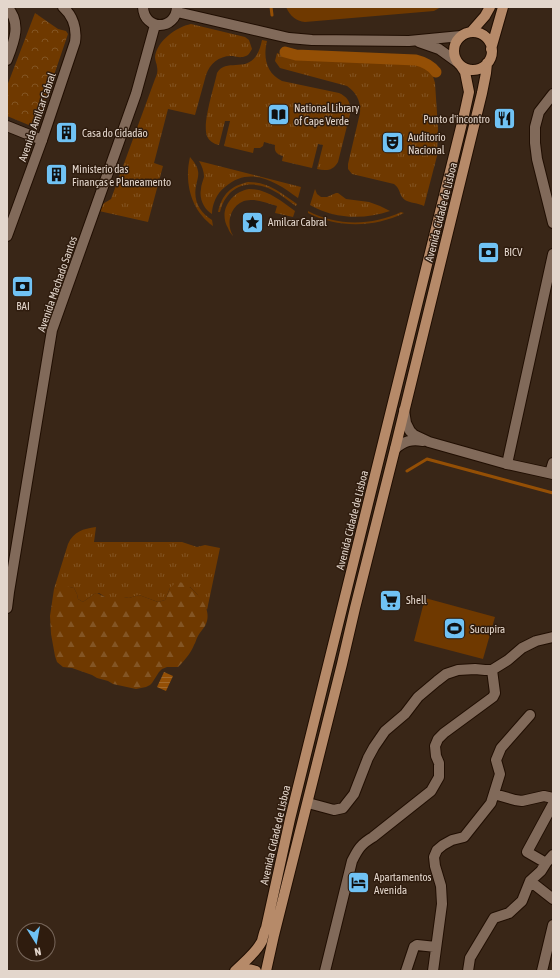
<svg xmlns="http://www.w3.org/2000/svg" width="560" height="978" font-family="'Asap Condensed',sans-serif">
	<defs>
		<pattern id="grass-tufts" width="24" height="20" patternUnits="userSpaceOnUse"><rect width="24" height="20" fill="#6f3900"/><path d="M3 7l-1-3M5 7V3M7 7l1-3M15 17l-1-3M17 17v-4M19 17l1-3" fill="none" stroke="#835524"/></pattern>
		<pattern id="forest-firs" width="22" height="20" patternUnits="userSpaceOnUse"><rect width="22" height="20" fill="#6f3900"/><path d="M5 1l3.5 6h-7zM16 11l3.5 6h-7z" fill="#835524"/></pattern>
		<pattern id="park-crowns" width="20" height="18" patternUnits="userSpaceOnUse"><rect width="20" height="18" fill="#6f3900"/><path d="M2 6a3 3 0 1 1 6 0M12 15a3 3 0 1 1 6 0" fill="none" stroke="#835524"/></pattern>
		<pattern id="water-rules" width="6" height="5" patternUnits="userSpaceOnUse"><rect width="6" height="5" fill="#944f05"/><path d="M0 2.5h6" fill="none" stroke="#a36828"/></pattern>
	</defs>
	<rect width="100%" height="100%" fill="#392617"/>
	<path fill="url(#grass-tufts)" d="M191 24 245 37 249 40 252 49C250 52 249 55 246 56 241 58 237 57 233 56 220 55 210 63 206 75L195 115 168 109 154 163 163 166 148 222 99 211 101 205 111 199 155 79C157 75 158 71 157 67 157 64 155 61 155 57 157 41 176 27 191 24Z
		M262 40 267 41C263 57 266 73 282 81L339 93C348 97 352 104 350 114L338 162C333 171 326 171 317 169L323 145 318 144 312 168 282 161 283 156C277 154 274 152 275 145L264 142 263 146 260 148H254L253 153 224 146 230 121H225L219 145C214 144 209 141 207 136 202 123 214 88 217 73 228 55 254 80 262 40Z
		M277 53 285 56 299 59 411 63 425 66 429 69 432 73 435 83 438 128 437 156 424 206C418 203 410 203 405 200 399 196 401 189 394 184L352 174 348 169V164L360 113C361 102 357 93 347 86L280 68 275 61Z
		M190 157C193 161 197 165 198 171 199 176 197 181 196 186 193 201 200 213 212 220L213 226C191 210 184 183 190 157Z
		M199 161 301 187 298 198C277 182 250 165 225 187 217 193 212 204 212 214 204 209 199 199 201 189 201 185 203 181 204 177 204 171 202 166 199 161Z
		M248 182C268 182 281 193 297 204L296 206C287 200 278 192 268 188 245 179 226 188 220 212H218C222 194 231 186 248 182Z
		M249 189C267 189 281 201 295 211L293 217 275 213 277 206C269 204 260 200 252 200 233 199 224 221 233 236 231 234 229 231 228 228 218 211 231 192 249 189Z
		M315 189 317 194 321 197H327L336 193H338L346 199 369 202 380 206 390 211C364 220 334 219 310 205Z
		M308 211C336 226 372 226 401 212L404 213C373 228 338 228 308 213Z
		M96 527 94 542H182L197 547 205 545 220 548 207 610 197 594 190 587 170 588 165 600 158 602 139 595 129 598 124 597H105L99 593 94 594 83 602 78 599 77 594 74 588 69 587 54 589 68 544C74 531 83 529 96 527Z"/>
	<path fill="url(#forest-firs)" d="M177 582C185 582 190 587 195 592 204 601 212 614 205 626 203 629 200 632 198 636 196 639 196 642 194 645 191 653 184 661 178 667H167L162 669 159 672 152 683 150 685 146 687 136 689 113 684 108 681 97 678 92 675 72 668 63 667 57 662 55 656 51 634 50 616 54 589 65 586 74 588 77 594 78 599 83 602 94 594 97 593 105 597H124L129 598 139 595 158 602 165 600 170 588Z"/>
	<path fill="url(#park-crowns)" d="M35 13 58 29 66 31 68 34 36 128 7 116V86Z"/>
	<path fill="#6f3900" d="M286 7H441L434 11 305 22C296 21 290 16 286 7Z
		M425 598 495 617 483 659 414 641Z"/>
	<path fill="url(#water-rules)" d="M164 672 173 676 166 691 157 687Z"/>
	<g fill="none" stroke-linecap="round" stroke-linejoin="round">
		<path stroke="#944f05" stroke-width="3" d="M271 7 272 15
			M407 471 427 459 553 493"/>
		<path stroke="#944f05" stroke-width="11" d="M285 52 296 55 416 60C424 62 431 65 436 72"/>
		<defs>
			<path id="minor" d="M7 60C14 42 22 23 7 7
				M553 94 539 112 535 127V143L537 159 553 223
				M7 126 42 140
				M507 464 553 254
				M550 473 553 463
				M494 794 515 800 522 801 544 796 553 798
				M308 803 334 810 343 808 354 794 368 758 374 747 385 731 405 714 418 697 437 681 446 674 458 670 475 669 485 670H492L508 660 522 648 536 641 553 637
				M546 863 527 852 553 804
				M530 881 553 899
				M325 971 352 861C358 849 361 844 373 837L431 791 439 777V763L436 756 435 746 438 739 444 733 493 697 495 693 492 670
				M406 971 414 947 417 945 436 947
				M433 971 442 904 441 886 435 866 434 857 437 850 443 845 452 840 464 837 491 803 500 774 496 760 501 748 530 715
				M468 971 470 958 494 918 509 913 522 901 530 881 541 871 546 863 553 855
				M542 971 553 925"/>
			<path id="tertiary" d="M143 7C144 31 176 31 177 7
				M177 12 289 38 312 40 409 41 461 36
				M419 42 439 49 457 62
				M7 236 42 140 75 42C77 29 73 16 63 7
				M404 410 406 423 410 431 414 435 429 442 507 464 553 474
				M395 449C404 441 411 439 423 441
				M7 608 9 592 52 330 136 94 155 25"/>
			<path id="primary" d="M471 32 485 16 490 7
				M454 51a19 19 0 1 1 38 0a19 19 0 1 1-38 0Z
				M491 49 503 7
				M235 971C244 962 256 953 262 941 263 937 264 932 266 928L290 819 464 115 469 92 465 72 461 66
				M235 971C242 969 248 968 256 971
				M266 971 274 935 342 664 355 608 395 449 482 93 486 73 487 63"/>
		</defs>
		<use href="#minor" stroke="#200e02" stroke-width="12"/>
		<use href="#tertiary" stroke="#200e02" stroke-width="12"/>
		<use href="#primary" stroke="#200e02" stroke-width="12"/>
		<use href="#minor" stroke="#816a5a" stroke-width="10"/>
		<use href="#tertiary" stroke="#816a5a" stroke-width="10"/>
		<use href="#primary" stroke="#b68a69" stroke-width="10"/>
	</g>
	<defs>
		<symbol id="library-square" viewBox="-11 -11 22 22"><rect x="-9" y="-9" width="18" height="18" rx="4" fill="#70c2f4" stroke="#2f1c0e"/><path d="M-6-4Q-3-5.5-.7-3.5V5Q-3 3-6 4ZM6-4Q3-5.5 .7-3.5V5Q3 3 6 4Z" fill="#111"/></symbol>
		<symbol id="restaurant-square" viewBox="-11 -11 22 22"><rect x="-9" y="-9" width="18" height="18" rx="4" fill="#70c2f4" stroke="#2f1c0e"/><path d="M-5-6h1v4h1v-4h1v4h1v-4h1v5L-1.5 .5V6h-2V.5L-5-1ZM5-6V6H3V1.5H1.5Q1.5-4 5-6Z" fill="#111"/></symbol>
		<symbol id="building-square" viewBox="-11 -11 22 22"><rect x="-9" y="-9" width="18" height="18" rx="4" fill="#70c2f4" stroke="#2f1c0e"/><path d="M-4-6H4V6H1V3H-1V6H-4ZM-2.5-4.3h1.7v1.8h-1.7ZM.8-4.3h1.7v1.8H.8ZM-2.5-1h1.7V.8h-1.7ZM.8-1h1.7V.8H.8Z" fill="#111"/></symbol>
		<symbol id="theatre-square" viewBox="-11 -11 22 22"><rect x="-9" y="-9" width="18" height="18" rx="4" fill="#70c2f4" stroke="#2f1c0e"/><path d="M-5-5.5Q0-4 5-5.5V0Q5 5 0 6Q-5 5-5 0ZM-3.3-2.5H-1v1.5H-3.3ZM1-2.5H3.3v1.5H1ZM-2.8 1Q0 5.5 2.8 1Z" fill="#111"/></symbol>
		<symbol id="sight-square" viewBox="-11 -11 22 22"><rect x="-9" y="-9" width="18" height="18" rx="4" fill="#70c2f4" stroke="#2f1c0e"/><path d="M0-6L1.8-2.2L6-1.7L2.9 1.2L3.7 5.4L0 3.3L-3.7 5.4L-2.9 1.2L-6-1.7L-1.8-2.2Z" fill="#111"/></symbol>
		<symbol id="bank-square" viewBox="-11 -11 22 22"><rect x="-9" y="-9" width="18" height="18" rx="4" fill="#70c2f4" stroke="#2f1c0e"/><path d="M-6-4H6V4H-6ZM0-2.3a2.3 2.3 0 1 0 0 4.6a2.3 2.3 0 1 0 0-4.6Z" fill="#111"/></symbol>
		<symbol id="supermarket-square" viewBox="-11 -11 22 22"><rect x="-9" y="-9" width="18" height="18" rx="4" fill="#70c2f4" stroke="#2f1c0e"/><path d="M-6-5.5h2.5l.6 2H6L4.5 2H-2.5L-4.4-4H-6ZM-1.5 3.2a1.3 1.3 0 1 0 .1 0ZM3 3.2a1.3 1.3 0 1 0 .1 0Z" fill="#111"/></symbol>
		<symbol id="stadium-square" viewBox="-11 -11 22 22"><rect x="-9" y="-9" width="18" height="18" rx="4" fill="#70c2f4" stroke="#2f1c0e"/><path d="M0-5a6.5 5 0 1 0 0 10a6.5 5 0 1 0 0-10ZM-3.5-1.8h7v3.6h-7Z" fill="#111"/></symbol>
		<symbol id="hotel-square" viewBox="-11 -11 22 22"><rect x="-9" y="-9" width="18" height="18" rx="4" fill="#70c2f4" stroke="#2f1c0e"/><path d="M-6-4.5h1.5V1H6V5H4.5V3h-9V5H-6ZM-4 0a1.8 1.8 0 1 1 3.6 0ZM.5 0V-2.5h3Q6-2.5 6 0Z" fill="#111"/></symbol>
	</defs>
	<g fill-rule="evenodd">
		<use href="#library-square" x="266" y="102" width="25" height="25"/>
		<use href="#restaurant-square" x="492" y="106" width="25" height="25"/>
		<use href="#building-square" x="54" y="120" width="25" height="25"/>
		<use href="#theatre-square" x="380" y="130" width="25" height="25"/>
		<use href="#building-square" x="44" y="162" width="25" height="25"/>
		<use href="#sight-square" x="240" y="210" width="25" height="25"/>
		<use href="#bank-square" x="476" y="240" width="25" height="25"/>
		<use href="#bank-square" x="10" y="274" width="25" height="25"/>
		<use href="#supermarket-square" x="378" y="588" width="25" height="25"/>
		<use href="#stadium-square" x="442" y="616" width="25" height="25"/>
		<use href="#hotel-square" x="346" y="870" width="25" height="25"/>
	</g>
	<g text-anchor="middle" stroke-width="3" stroke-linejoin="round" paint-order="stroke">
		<g font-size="11" fill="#e3d6cc" stroke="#2f1c0e" text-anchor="start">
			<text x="294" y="112">National Library<tspan x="294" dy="13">of Cape Verde</tspan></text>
			<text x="490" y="123" text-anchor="end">Punto d'incontro</text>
			<text x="82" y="137">Casa do Cidadão</text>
			<text x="408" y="141">Auditorio<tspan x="408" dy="13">Nacional</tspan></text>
			<text x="72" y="173">Ministerio das<tspan x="72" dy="13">Finanças e Planeamento</tspan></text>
			<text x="268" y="226">Amilcar Cabral</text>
			<text x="504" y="256">BICV</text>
			<text x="23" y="310" text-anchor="middle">BAI</text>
			<text x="406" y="604">Shell</text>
			<text x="470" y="633">Sucupira</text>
			<text x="374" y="881">Apartamentos<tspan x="374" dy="13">Avenida</tspan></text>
		</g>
		<g font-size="11" fill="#e3d6cc" stroke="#2f1c0e">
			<text transform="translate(37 117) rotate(-71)" y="4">Avenida Amilcar Cabral</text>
			<text transform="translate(441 212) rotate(-76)" y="4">Avenida Cidade de Lisboa</text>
			<text transform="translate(57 284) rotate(-71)" y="4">Avenida Machado Santos</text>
			<text transform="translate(352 520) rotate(-76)" y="4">Avenida Cidade de Lisboa</text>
			<text transform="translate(275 835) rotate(-77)" y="4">Avenida Cidade de Lisboa</text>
		</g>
	</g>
	<rect width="560" height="978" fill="none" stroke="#e3d6cc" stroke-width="16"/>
	<g transform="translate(36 942) rotate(169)"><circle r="19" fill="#2f1c0e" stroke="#77665a"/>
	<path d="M0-3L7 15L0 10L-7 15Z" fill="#70c2f4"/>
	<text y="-6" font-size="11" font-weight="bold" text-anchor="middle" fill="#e3d6cc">N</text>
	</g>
</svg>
